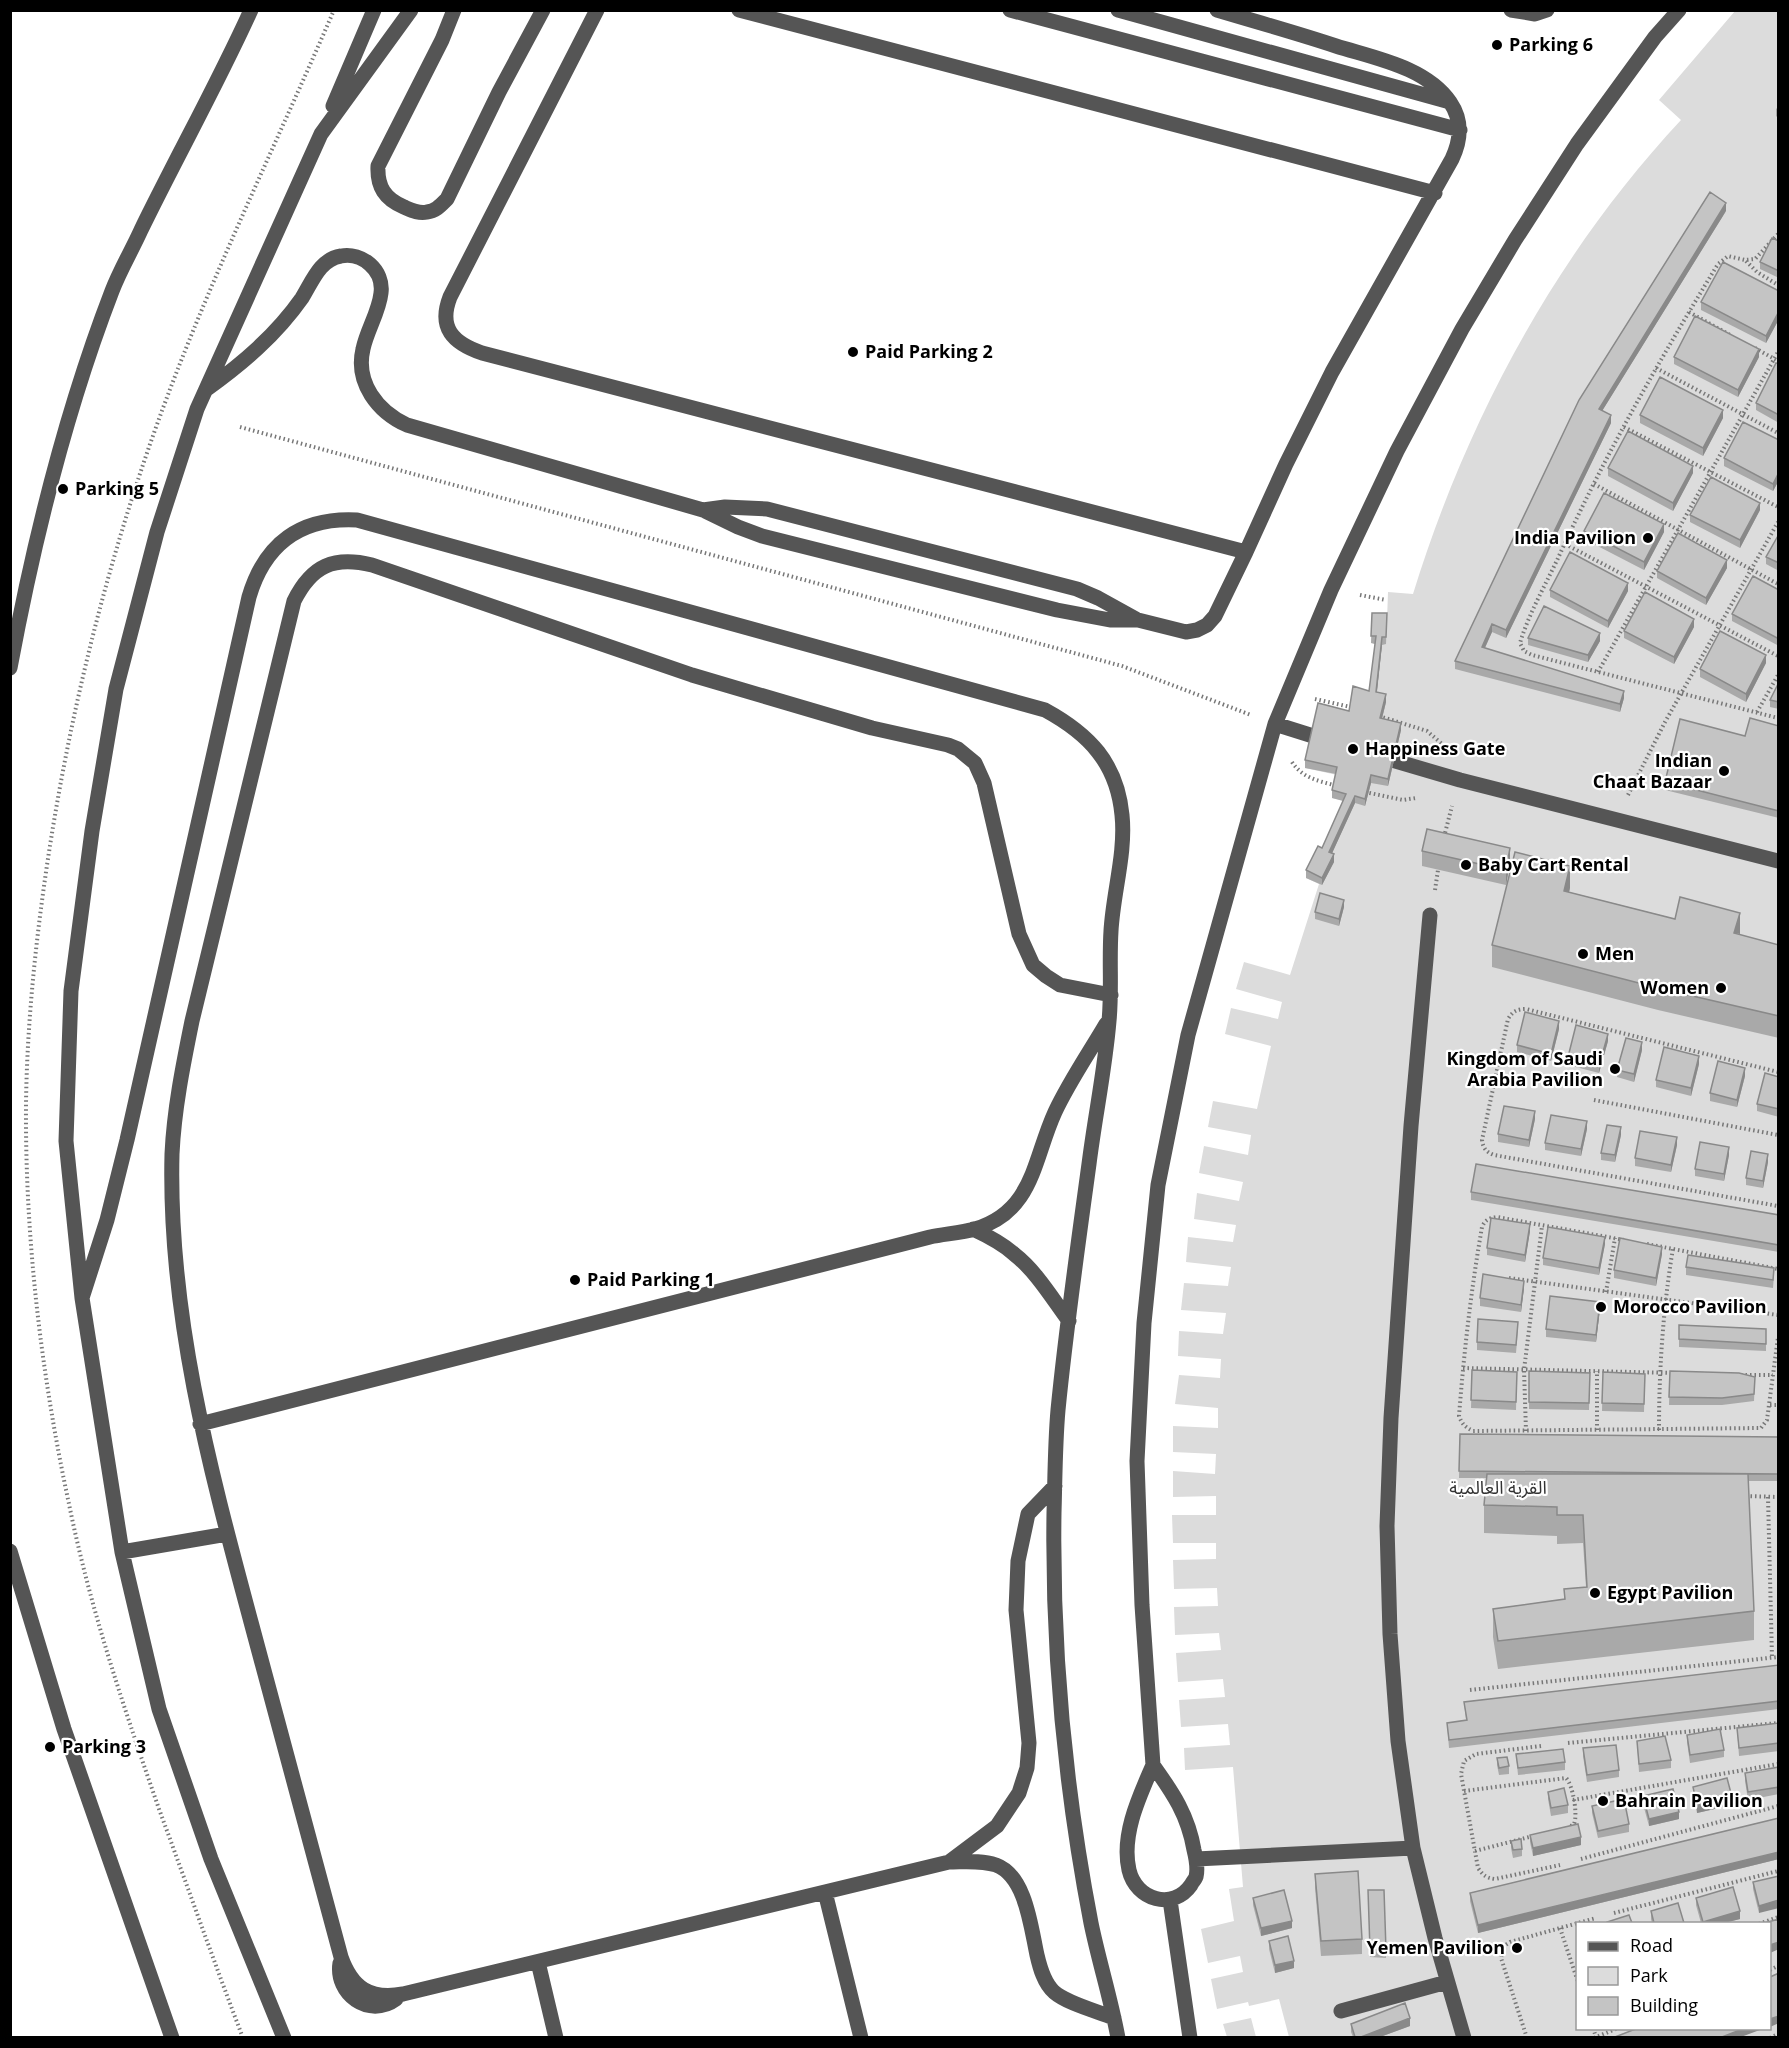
<svg xmlns="http://www.w3.org/2000/svg" width="1789" height="2048" font-family="'Open Sans','Noto Sans Arabic',sans-serif">
	<rect width="100%" height="100%" fill="#fff"/>
	<path fill="#dcdcdc" fill-rule="evenodd" d="M1735 11H1778V2037H1289L1279 1999 1249 2006 1248 2002 1217 2009 1211 1979 1243 1972 1240 1956 1208 1963 1201 1929 1234 1921 1229 1889 1243 1887 1233 1767 1185 1770 1184 1748 1230 1745 1228 1724 1181 1727 1179 1700 1225 1697 1223 1679 1178 1682 1176 1653 1221 1650 1219 1633 1175 1635 1174 1607 1218 1606 1217 1588 1174 1589 1173 1560 1216 1559V1543H1173L1172 1515H1216V1496L1173 1497V1471L1215 1474 1216 1454 1173 1452V1426L1218 1428V1408L1175 1404 1179 1375 1220 1378 1221 1359 1178 1356 1179 1331 1223 1334 1226 1313 1181 1310 1184 1283 1228 1286 1231 1267 1186 1262 1188 1237 1233 1242 1236 1225 1194 1219 1197 1193 1239 1201 1243 1182 1199 1173 1204 1146 1248 1155 1251 1135 1208 1127 1213 1101 1257 1109 1271 1046 1225 1034 1231 1008 1278 1019 1282 1002 1236 989 1244 962 1290 975 1319 884 1306 878 1318 854 1321 855 1346 801 1332 798 1337 775 1305 768 1318 711 1349 718 1369 698 1376 644 1371 643 1387 620 1388 592 1413 594C1467 419 1556 254 1681 120L1659 100ZM1578 1924H1770V2028H1578Z
		M1251 2018 1256 2037H1227L1223 2024Z"/>
	<g fill="none" stroke-linecap="round" stroke-linejoin="round">
		<path stroke="#777" stroke-width="4" stroke-dasharray="1.5 3" stroke-linecap="butt" d="M1778 234 1755 259 1745 260 1728 256 1718 264C1660 359 1605 455 1559 556 1546 584 1529 613 1520 643L1524 651 1532 655 1778 718
			M1746 261 1757 272 1778 285
			M1689 312 1730 335
			M1755 348 1778 361
			M1656 368 1778 433
			M240 427 1122 666 1251 715
			M1624 427 1778 507
			M1594 484 1778 584
			M1565 544 1778 656
			M1360 595 1386 600
			M1598 672 1778 352
			M1315 699 1355 708
			M1757 712 1778 675
			M1379 716 1427 731 1442 744
			M1292 762C1303 779 1320 781 1337 786
			M1365 792 1403 800 1416 798
			M1628 795 1665 722 1778 522
			M1444 837 1452 806
			M1435 890 1438 870
			M1778 1072 1526 1009C1517 1009 1513 1011 1508 1019L1482 1140C1483 1148 1486 1152 1494 1155L1778 1206
			M1594 1100 1778 1135
			M1624 1240 1497 1217C1489 1218 1485 1220 1482 1227 1471 1290 1464 1352 1459 1416 1462 1424 1465 1427 1473 1431L1761 1428 1767 1420 1778 1337
			M1647 1244 1778 1269
			M1509 1278 1778 1315
			M1606 1292 1615 1238
			M1463 1368 1674 1373
			M1741 1375H1773
			M1770 1405H1778
			M1597 1430V1371
			M1659 1430C1659 1369 1663 1309 1673 1248
			M1526 1431 1524 1370 1542 1226
			M1746 1496 1778 1497
			M1768 1497 1772 1658
			M1470 1690 1778 1657
			M1568 1743 1778 1723
			M1541 1746 1476 1754 1464 1761 1461 1774 1478 1868C1483 1875 1486 1878 1495 1879L1560 1865
			M1464 1791 1566 1778C1573 1785 1578 1815 1574 1824L1569 1827
			M1573 1800 1778 1764
			M1475 1851 1533 1836
			M1581 1859 1778 1806
			M1614 1913 1778 1871
			M1759 1924 1778 1917
			M1560 1928 1578 1982
			M1770 1970 1778 1966
			M1593 2028 1596 2037
			M243 2038C214 1962 187 1885 159 1809 124 1708 90 1608 69 1504 41 1373 25 1238 26 1104 27 1026 35 948 46 872 67 728 101 587 148 450 200 299 271 156 334 10
			M1527 2038 1501 1958 1504 1946 1510 1942 1596 1918
			M1594 2038 1618 2028
			M1770 2038 1778 2034"/>
		<path stroke="#555" stroke-width="15" d="M454 10 442 40 378 166C377 187 385 199 404 207 411 210 419 214 427 212 436 211 441 205 447 199L499 92 543 10
			M597 10 450 297C438 328 453 343 482 353L1246 552
			M739 10 1435 193
			M1010 10 1460 130
			M1118 10 1450 102
			M1511 10 1535 14 1547 10
			M333 106 374 10
			M207 389C243 363 276 335 302 298 312 282 320 259 341 256 362 252 384 270 381 293 379 312 367 330 363 349 355 383 378 412 407 425L703 510 738 527 762 536 1057 610 1110 620H1138L1186 632 1197 630 1207 625 1215 616 1246 552 1286 464 1332 372 1452 159C1461 140 1463 121 1450 102 1426 67 1374 58 1336 46 1297 33 1257 22 1217 10
			M703 510 725 507 767 509 1077 589 1098 598 1136 619
			M10 668C34 539 65 413 112 291 120 270 132 250 141 230 177 156 217 85 251 10
			M1275 724 1329 741
			M1375 755 1460 780 1778 861
			M1430 915 1411 1126 1391 1418 1387 1526 1390 1634 1398 1741 1413 1848 1435 1938 1464 2038
			M1111 995 1060 985 1046 976 1033 965 1019 934 984 783 975 763 958 749 948 745 872 728 692 675 372 565C334 556 312 565 294 601L192 1021C183 1065 174 1110 172 1154 168 1315 210 1469 251 1622 281 1734 311 1845 341 1957 352 1988 370 2000 403 1994L949 1862C964 1862 981 1860 996 1865 1026 1876 1031 1928 1037 1955 1040 1968 1044 1983 1054 1992 1068 2004 1097 2011 1114 2018
			M973 1229C988 1236 1002 1243 1014 1254 1036 1271 1052 1298 1069 1321
			M82 1298 107 1220 127 1140 249 597C265 543 301 517 357 520L1045 710C1089 734 1117 763 1122 815 1126 853 1113 893 1111 931 1109 961 1112 991 1109 1021 1105 1069 1095 1116 1089 1164 1078 1245 1066 1328 1058 1410 1055 1444 1055 1479 1054 1513 1052 1651 1065 1788 1091 1923 1099 1962 1111 1999 1118 2038
			M200 1424 930 1237C944 1234 961 1233 975 1229 1034 1211 1033 1160 1055 1112 1069 1082 1089 1053 1106 1024
			M10 1551 64 1729 172 2038
			M122 1552 227 1534
			M1153 1765 1142 1605 1137 1461 1144 1323 1158 1185 1188 1035 1275 724 1331 590 1397 451 1462 329 1515 240 1577 144 1655 37 1679 10
			M1153 1765C1173 1793 1188 1815 1194 1850 1196 1858 1198 1869 1196 1877 1196 1878 1191 1884 1191 1885 1173 1911 1136 1900 1129 1870 1121 1835 1139 1797 1153 1765Z
			M1196 1859 1413 1848
			M949 1862 997 1826 1019 1793 1027 1768 1029 1743 1016 1610 1018 1561 1028 1514 1055 1486
			M825 1892 861 2038
			M1170 1900 1190 2038
			M538 1962 556 2038
			M340 1963C335 1994 369 2019 396 1999
			M1341 2011 1447 1982
			M284 2038 211 1859 159 1709 122 1552 82 1298 66 1141 71 991 92 831 116 689 157 532 197 409 321 134 411 10"/>
	</g>
	<path fill="#a9a9a9" d="M1779 106V119L1776 116V109Z
		M1726 211 1602 411 1611 423 1506 638 1492 632 1485 648 1624 698 1620 712 1455 669V661L1579 400Z
		M1779 241V278L1760 269V262Z
		M1779 291V319L1766 343 1701 310V302Z
		M1674 357H1759L1738 397 1674 364Z
		M1779 364V423L1756 410V403Z
		M1640 415 1723 418 1703 456 1640 423Z
		M1779 440V480L1773 491 1724 466V458Z
		M1608 468 1693 473 1673 511 1608 476Z
		M1760 510 1740 548 1690 522V515Z
		M1584 531 1664 532 1644 570 1584 539Z
		M1779 534V571L1766 564V557Z
		M1727 568 1706 605 1657 578V571Z
		M1550 590 1628 591 1608 628 1550 597Z
		M1779 590V646L1732 621V614Z
		M1372 613H1387L1386 644 1382 645 1377 692 1386 702 1382 719 1401 730 1388 786 1371 783 1365 806 1355 803 1332 853 1334 862 1322 885 1306 878V870L1322 848 1343 801 1332 798V790L1336 774 1305 768V760L1349 711 1369 691 1375 644 1371 643Z
		M1694 627 1674 664 1624 638V631Z
		M1528 638 1600 641 1588 662 1528 645Z
		M1766 663 1746 702 1700 677V669Z
		M1779 682V709L1770 707V700Z
		M1779 726V818L1665 790V782L1745 736Z
		M1422 851 1510 863 1506 885 1422 866Z
		M1570 888 1569 892 1779 945V1038L1658 1010 1492 967V945Z
		M1344 907 1339 926 1315 919V912Z
		M1559 1029 1551 1061 1517 1052V1045Z
		M1608 1041 1599 1073 1568 1065V1057Z
		M1642 1050 1634 1082 1617 1077V1070Z
		M1699 1064 1691 1096 1656 1087V1080Z
		M1745 1076 1737 1107 1710 1101V1093Z
		M1779 1077V1117L1757 1111V1104Z
		M1535 1119 1529 1147 1498 1142V1134Z
		M1587 1129 1581 1156 1545 1150V1143Z
		M1621 1135 1615 1162 1601 1160V1153Z
		M1677 1145 1671 1172 1635 1166V1158Z
		M1729 1155 1724 1181 1695 1176V1169Z
		M1768 1162 1763 1188 1746 1185V1178Z
		M1471 1192 1779 1215V1252L1471 1200Z
		M1530 1231 1525 1262 1487 1255V1248Z
		M1605 1244 1599 1275 1543 1265V1258Z
		M1662 1254 1656 1286 1614 1278V1270Z
		M1686 1267 1774 1275 1773 1288 1686 1275Z
		M1524 1288 1521 1312 1480 1306V1298Z
		M1600 1309 1596 1342 1546 1337V1329Z
		M1679 1325 1766 1329V1351L1679 1347Z
		M1518 1329 1516 1353 1477 1350V1342Z
		M1472 1370 1517 1372 1516 1410 1471 1408Z
		M1529 1371 1590 1373 1589 1410 1529 1409Z
		M1670 1371 1755 1377 1754 1401 1722 1405H1669Z
		M1603 1372 1645 1374 1644 1412 1602 1411Z
		M1460 1434 1779 1437V1481H1748L1754 1611V1640L1498 1669 1493 1637V1609L1564 1599V1589L1586 1587 1583 1543 1557 1544V1536L1484 1533V1505L1487 1478H1459Z
		M1779 1665V1709L1449 1748 1447 1723 1466 1720 1464 1702Z
		M1779 1723V1751L1739 1756 1737 1728Z
		M1687 1735 1724 1750V1757L1690 1763 1687 1742Z
		M1637 1741 1671 1760V1768L1639 1772Z
		M1583 1748 1619 1770V1777L1587 1782 1583 1756Z
		M1516 1754 1565 1762V1770L1518 1775Z
		M1497 1758 1509 1766V1774L1499 1775 1497 1765Z
		M1779 1767V1794L1748 1800 1745 1781V1773Z
		M1693 1787 1732 1805 1697 1813 1693 1794Z
		M1548 1792 1568 1805V1813L1551 1816 1548 1799Z
		M1643 1796 1679 1819 1649 1826 1643 1804Z
		M1592 1806 1629 1824V1832L1598 1838 1592 1813Z
		M1779 1818V1859L1478 1933 1470 1901V1893Z
		M1530 1835 1581 1845 1533 1856 1530 1842Z
		M1511 1841 1522 1849V1856L1513 1858 1511 1848Z
		M1315 1874 1362 1939V1954L1321 1956 1315 1888Z
		M1779 1876 1759 1913 1753 1889V1882Z
		M1368 1890H1384L1386 1958 1370 1957Z
		M1253 1898 1292 1928 1261 1936 1253 1905Z
		M1696 1898 1740 1919 1724 1923H1701L1696 1905Z
		M1651 1911 1684 1923H1652L1651 1919Z
		M1269 1941 1294 1968 1275 1973 1269 1949Z
		M1351 2024 1410 2026 1380 2037H1353L1351 2032Z"/>
	<path fill="#898989" d="M1726 203V211L1599 416V409Z
		M1779 311V319L1766 343V336Z
		M1759 349V357L1738 397V390Z
		M1723 410V418L1703 456V448Z
		M1611 415V423L1506 638V630Z
		M1693 466V473L1673 511V503Z
		M1779 472V480L1773 491V484Z
		M1760 503V510L1740 548V540Z
		M1664 524V532L1644 570V562Z
		M1727 560V568L1706 605V598Z
		M1628 583V591L1608 628V621Z
		M1694 619V627L1674 664V657Z
		M1492 624V632L1482 654V647Z
		M1600 633V641L1588 662V655Z
		M1382 637V645L1376 699V692Z
		M1766 655V663L1746 702V694Z
		M1624 691V698L1620 712V704Z
		M1386 694V702L1380 726V718Z
		M1401 723V730L1388 786V779Z
		M1371 775V783L1365 806V799Z
		M1355 796V803L1329 860V852Z
		M1510 848V863L1506 885V870Z
		M1334 854V862L1322 885V878Z
		M1570 866V888L1564 912V891Z
		M1344 900V907L1339 926V919Z
		M1740 913V934L1734 933Z
		M1559 1021V1029L1551 1061V1054Z
		M1608 1034V1041L1599 1073V1066Z
		M1642 1042V1050L1634 1082V1074Z
		M1699 1056V1064L1691 1096V1088Z
		M1745 1068V1076L1737 1107V1100Z
		M1535 1111V1119L1529 1147V1140Z
		M1587 1121V1129L1581 1156V1149Z
		M1621 1127V1135L1615 1162V1155Z
		M1677 1137V1145L1671 1172V1165Z
		M1729 1147V1155L1724 1181V1174Z
		M1768 1154V1162L1763 1188V1181Z
		M1530 1224V1231L1525 1262V1255Z
		M1605 1237V1244L1599 1275V1268Z
		M1662 1247V1254L1656 1286V1278Z
		M1524 1281V1288L1521 1312V1305Z
		M1600 1302V1309L1596 1342V1335Z
		M1732 1797V1805L1697 1813V1805Z
		M1679 1812V1819L1649 1826V1819Z
		M1581 1837V1845L1533 1856V1848Z
		M1779 1852V1859L1478 1933V1925Z
		M1779 1900V1908L1759 1913V1906Z
		M1740 1911V1919L1724 1923H1703V1922Z
		M1292 1921V1928L1261 1936V1928Z
		M1779 1942V1949L1770 1953V1945Z
		M1294 1961V1968L1275 1973V1965Z
		M1779 2016V2023L1770 2027V2019Z
		M1410 2018V2026L1380 2037H1361Z
		M1745 2028H1765L1741 2037H1722Z"/>
	<path fill="#c4c4c4" stroke="#898989" stroke-width="1.5" d="M1710 192 1726 203 1599 409 1611 415 1506 630 1492 624 1482 647 1624 691 1620 704 1455 661 1579 400Z
		M1772 238 1779 241V271L1760 262Z
		M1723 262 1779 291V311L1766 336 1701 302Z
		M1695 316 1759 349 1738 390 1674 357Z
		M1776 363 1779 364V415L1756 403Z
		M1660 377 1723 410 1703 448 1640 415Z
		M1743 422 1779 440V472L1773 484 1724 458Z
		M1628 431 1693 466 1673 503 1608 468Z
		M1711 477 1760 503 1740 540 1690 515Z
		M1604 493 1664 524 1644 562 1584 531Z
		M1678 533 1727 560 1706 598 1657 571Z
		M1779 534V563L1766 557Z
		M1570 552 1628 583 1608 621 1550 590Z
		M1753 576 1779 590V639L1732 614Z
		M1645 592 1694 619 1674 657 1624 631Z
		M1544 606 1600 633 1588 655 1528 638Z
		M1372 613H1387L1386 637H1382L1376 692 1386 694 1380 718 1401 723 1388 779 1371 775 1365 799 1355 796 1329 852 1334 854 1322 878 1306 870 1318 846 1322 848 1346 794 1332 790 1337 767 1305 760 1318 703 1349 711 1353 686 1369 691 1376 636H1371Z
		M1720 631 1766 655 1746 694 1700 669Z
		M1779 682V702L1770 700Z
		M1750 718 1779 726V811L1665 782 1680 719 1745 736Z
		M1427 829 1510 848 1506 870 1422 851Z
		M1515 852 1570 866 1564 891 1675 919 1680 897 1740 913 1734 933 1779 945V1016L1658 988 1492 945Z
		M1320 893 1344 900 1339 919 1315 912Z
		M1525 1012 1559 1021 1551 1054 1517 1045Z
		M1576 1025 1608 1034 1599 1066 1568 1057Z
		M1626 1038 1642 1042 1634 1074 1617 1070Z
		M1664 1047 1699 1056 1691 1088 1656 1080Z
		M1718 1061 1745 1068 1737 1100 1710 1093Z
		M1765 1073 1779 1077V1109L1757 1104Z
		M1504 1106 1535 1111 1529 1140 1498 1134Z
		M1551 1115 1587 1121 1581 1149 1545 1143Z
		M1607 1125 1621 1127 1615 1155 1601 1153Z
		M1640 1131 1677 1137 1671 1165 1635 1158Z
		M1700 1142 1729 1147 1724 1174 1695 1169Z
		M1751 1151 1768 1154 1763 1181 1746 1178Z
		M1476 1164 1779 1215V1245L1471 1192Z
		M1491 1218 1530 1224 1525 1255 1487 1248Z
		M1548 1227 1605 1237 1599 1268 1543 1258Z
		M1620 1238 1662 1247 1656 1278 1614 1270Z
		M1688 1255 1774 1268 1773 1280 1686 1267Z
		M1483 1274 1524 1281 1521 1305 1480 1298Z
		M1550 1296 1600 1302 1596 1335 1546 1329Z
		M1478 1319 1518 1322 1516 1345 1477 1342Z
		M1679 1325 1766 1329V1344L1679 1339Z
		M1472 1370 1517 1372 1516 1402 1471 1400Z
		M1529 1371 1590 1373 1589 1403 1529 1402Z
		M1670 1371 1739 1373 1755 1377 1754 1394 1722 1398 1669 1397Z
		M1603 1372 1645 1374 1644 1404 1602 1403Z
		M1460 1434 1779 1437V1474L1459 1471Z
		M1487 1474H1748L1754 1611 1498 1641 1493 1609 1565 1599 1564 1589 1587 1587 1583 1515H1557V1507L1484 1505Z
		M1779 1665V1701L1449 1740 1447 1723 1467 1720 1464 1702Z
		M1779 1723V1743L1739 1748 1737 1728Z
		M1720 1729 1724 1750 1690 1755 1687 1735Z
		M1665 1736 1671 1760 1639 1764 1637 1741Z
		M1616 1745 1619 1770 1587 1775 1583 1748Z
		M1563 1749 1565 1762 1518 1768 1516 1754Z
		M1507 1757 1509 1766 1499 1768 1497 1758Z
		M1779 1767V1787L1748 1792 1745 1773Z
		M1727 1778 1732 1797 1697 1805 1693 1787Z
		M1564 1788 1568 1805 1551 1808 1548 1792Z
		M1673 1789 1679 1812 1649 1819 1643 1796Z
		M1624 1799 1629 1824 1598 1831 1592 1806Z
		M1779 1818V1852L1478 1925 1470 1893Z
		M1578 1824 1581 1837 1533 1848 1530 1835Z
		M1521 1839 1522 1849 1513 1850 1511 1841Z
		M1358 1871 1362 1939 1321 1941 1315 1874Z
		M1779 1876V1900L1759 1906 1753 1882Z
		M1733 1887 1740 1911 1703 1922 1696 1898Z
		M1284 1890 1292 1921 1261 1928 1253 1898Z
		M1368 1890H1384L1386 1950H1370Z
		M1678 1903 1684 1923H1654L1651 1911Z
		M1629 1915 1632 1923H1607V1922Z
		M1779 1919V1942L1770 1945V1923H1764Z
		M1288 1936 1294 1961 1275 1965 1269 1941Z
		M1779 1973V2016L1770 2019V1977Z
		M1405 2003 1410 2018 1361 2037H1355L1351 2024Z
		M1638 2028H1745L1722 2037H1615Z"/>
	<g fill="#000" stroke="#fff" stroke-width="2">
		<circle cx="1497" cy="45" r="6"/>
		<circle cx="853" cy="352" r="6"/>
		<circle cx="63" cy="489" r="6"/>
		<circle cx="1648" cy="538" r="6"/>
		<circle cx="1353" cy="749" r="6"/>
		<circle cx="1724" cy="771" r="6"/>
		<circle cx="1466" cy="865" r="6"/>
		<circle cx="1583" cy="954" r="6"/>
		<circle cx="1721" cy="988" r="6"/>
		<circle cx="1615" cy="1069" r="6"/>
		<circle cx="575" cy="1280" r="6"/>
		<circle cx="1601" cy="1307" r="6"/>
		<circle cx="1595" cy="1593" r="6"/>
		<circle cx="50" cy="1747" r="6"/>
		<circle cx="1603" cy="1801" r="6"/>
		<circle cx="1517" cy="1948" r="6"/>
	</g>
	<g text-anchor="middle" stroke-width="4.5" stroke-linejoin="round" paint-order="stroke">
		<g font-size="18" font-weight="bold" fill="#000" stroke="#fff" text-anchor="start">
			<text x="1509" y="51">Parking 6</text>
			<text x="865" y="358">Paid Parking 2</text>
			<text x="75" y="495">Parking 5</text>
			<text x="1636" y="544" text-anchor="end">India Pavilion</text>
			<text x="1365" y="755">Happiness Gate</text>
			<text x="1712" y="767" text-anchor="end">Indian<tspan x="1712" dy="21">Chaat Bazaar</tspan></text>
			<text x="1478" y="871">Baby Cart Rental</text>
			<text x="1595" y="960">Men</text>
			<text x="1709" y="994" text-anchor="end">Women</text>
			<text x="1603" y="1065" text-anchor="end">Kingdom of Saudi<tspan x="1603" dy="21">Arabia Pavilion</tspan></text>
			<text x="587" y="1286">Paid Parking 1</text>
			<text x="1613" y="1313">Morocco Pavilion</text>
			<text x="1607" y="1599">Egypt Pavilion</text>
			<text x="62" y="1753">Parking 3</text>
			<text x="1615" y="1807">Bahrain Pavilion</text>
			<text x="1505" y="1954" text-anchor="end">Yemen Pavilion</text>
		</g>
		<g font-size="18" fill="#333" stroke="#fff">
			<text x="1498" y="1494">القرية العالمية</text>
		</g>
	</g>
	<rect width="1789" height="2048" fill="none" stroke="#000000" stroke-width="24"/>
	<rect x="1576" y="1922" width="195" height="108" fill="#ffffff" stroke="#999999" stroke-width="1.5"/>
	<rect x="1588" y="1942" width="30" height="9" fill="#555555" stroke="#999999" stroke-width="1.5"/>
	<text x="1630" y="1952" font-size="18" fill="#000000">Road</text>
	<rect x="1588" y="1967" width="30" height="18" fill="#dcdcdc" stroke="#999999" stroke-width="1.5"/>
	<text x="1630" y="1982" font-size="18" fill="#000000">Park</text>
	<rect x="1588" y="1997" width="30" height="18" fill="#c4c4c4" stroke="#999999" stroke-width="1.5"/>
	<text x="1630" y="2012" font-size="18" fill="#000000">Building</text>
</svg>
